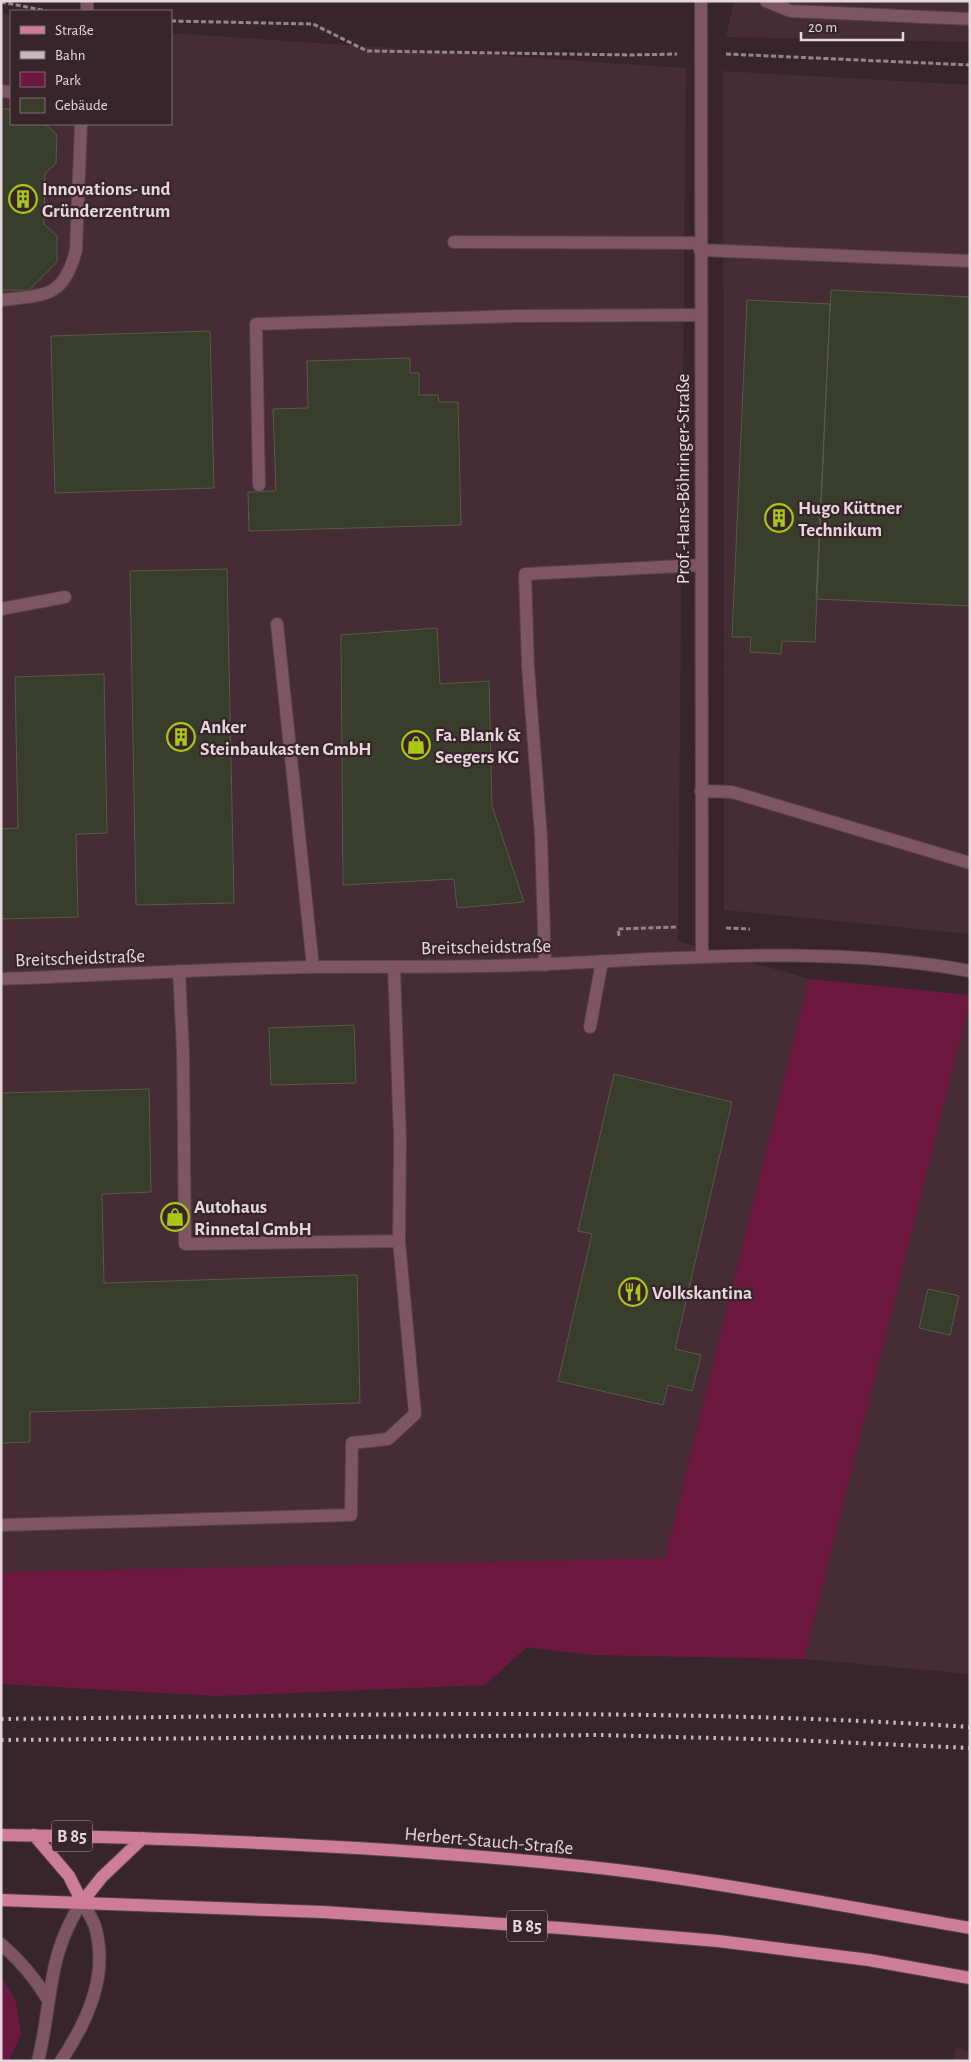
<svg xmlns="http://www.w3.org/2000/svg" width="971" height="2062" font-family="'Alegreya Sans',sans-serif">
	<rect width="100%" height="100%" fill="#38252b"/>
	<path fill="#462c35" d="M734 1H970V42L726 37Z
		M1 13 11 15V124H171V33L686 68 678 941 809 979 665 1558 1 1572Z
		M723 71 970 85V934L724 910Z
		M970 1002V1674L804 1659Z
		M956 2047 970 2052V2061H952Z"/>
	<path fill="#6d193f" d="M809 979 970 995V1002L804 1659 590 1655 527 1647 485 1685 218 1696 1 1684V1572L665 1558Z
		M1 1977 15 1999 21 2033 9 2061H1Z"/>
	<path fill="#393e2c" stroke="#575c49" d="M1 109H11V124H45L57 135 56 163 45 174 44 224 57 236V262L29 290H1Z
		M831 290 970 297V606L816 599Z
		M747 300 830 304 815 642 782 641 781 654 750 652 751 637H732Z
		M210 331 214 488 55 493 51 336Z
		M410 358V373H419V395H438L439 402H458L461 525 249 531 248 492 276 491 273 409 308 408 307 361Z
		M227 569 234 903 136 905 130 571Z
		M437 628 440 684 489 681 492 806 524 902 457 908 454 879 343 885 341 635Z
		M104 674 107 833 76 834 78 917 1 919V829L18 828 15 677Z
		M354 1025 356 1083 271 1085 269 1028Z
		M614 1074 732 1102 675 1349 701 1355 692 1391 668 1385 663 1405 558 1381 592 1234 578 1231Z
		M149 1089 151 1192 102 1194 104 1283 357 1275 360 1403 30 1412V1442L1 1443V1093Z
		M928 1289 959 1296 950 1335 919 1328Z"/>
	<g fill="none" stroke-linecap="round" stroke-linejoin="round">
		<defs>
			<path id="lane" d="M766 1 790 11 970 19
				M87 11V1
				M1 91 11 92
				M454 242 701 243
				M700 250 970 261
				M1 300C45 295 64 298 76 250L81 124
				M259 485 256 324 515 316 700 315
				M1 609 65 597
				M277 624 313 967
				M701 791 732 792 970 863
				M545 965 541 836 528 667 525 574 701 565
				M179 971 183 1052 185 1244 399 1241
				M590 1027 602 961
				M1 1525 351 1515 352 1443 388 1439 415 1414 399 1241 400 1139 394 967"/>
			<path id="street" d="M701 1 702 956
				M1 979C105 975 209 969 313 967 391 966 469 968 547 964 688 958 830 945 970 971
				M1 1944C21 1961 35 1978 48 2000
				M38 2061C53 2001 46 1956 82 1902 86 1909 92 1918 95 1926 109 1975 88 2020 61 2061"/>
			<path id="primary" d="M1 1835C88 1836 174 1839 261 1843 388 1849 515 1857 641 1873 751 1888 860 1909 970 1928
				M34 1835 69 1876 82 1902
				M1 1900 323 1912 561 1928 718 1941 869 1960 970 1978
				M82 1902 102 1877 143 1838"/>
		</defs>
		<use href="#lane" stroke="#544247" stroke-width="14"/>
		<use href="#street" stroke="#544247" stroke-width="14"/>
		<use href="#primary" stroke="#544247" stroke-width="14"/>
		<path stroke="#95858a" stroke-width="3" stroke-dasharray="5 2.5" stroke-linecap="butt" d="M1 2 47 11
			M171 21 313 24 367 51 631 55 677 54
			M726 54 970 65
			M726 928 750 929
			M619 936 618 929 677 927"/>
		<use href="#lane" stroke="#7d5563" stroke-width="12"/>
		<use href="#street" stroke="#7d5563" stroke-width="12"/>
		<use href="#primary" stroke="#ce7d99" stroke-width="12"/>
		<path stroke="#c6b8bc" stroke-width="4" stroke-dasharray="2.5 5" stroke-linecap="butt" d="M1 1719C324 1716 647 1706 970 1727
			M1 1740 600 1735 790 1740 970 1748"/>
	</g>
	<defs>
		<symbol id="building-ring" viewBox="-11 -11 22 22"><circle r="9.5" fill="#38252b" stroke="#abc716" stroke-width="1.5"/><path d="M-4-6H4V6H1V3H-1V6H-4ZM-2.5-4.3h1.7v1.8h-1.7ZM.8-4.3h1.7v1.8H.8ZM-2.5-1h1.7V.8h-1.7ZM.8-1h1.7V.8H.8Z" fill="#abc716"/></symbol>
		<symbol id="shop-ring" viewBox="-11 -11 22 22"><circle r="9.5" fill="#38252b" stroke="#abc716" stroke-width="1.5"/><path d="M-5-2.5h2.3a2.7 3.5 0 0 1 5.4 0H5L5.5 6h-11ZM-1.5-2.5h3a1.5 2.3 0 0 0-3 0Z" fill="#abc716"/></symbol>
		<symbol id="restaurant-ring" viewBox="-11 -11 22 22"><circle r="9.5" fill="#38252b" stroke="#abc716" stroke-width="1.5"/><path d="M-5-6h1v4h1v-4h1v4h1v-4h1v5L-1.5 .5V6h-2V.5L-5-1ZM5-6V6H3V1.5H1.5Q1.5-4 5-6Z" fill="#abc716"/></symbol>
	</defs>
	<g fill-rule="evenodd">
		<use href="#building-ring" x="7" y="183" width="32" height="32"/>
		<use href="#building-ring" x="763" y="502" width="32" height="32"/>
		<use href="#building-ring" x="165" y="721" width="32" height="32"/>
		<use href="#shop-ring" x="400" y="729" width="32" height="32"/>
		<use href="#shop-ring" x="159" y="1201" width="32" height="32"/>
		<use href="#restaurant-ring" x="617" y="1276" width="32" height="32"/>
	</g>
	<g text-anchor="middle" stroke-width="4.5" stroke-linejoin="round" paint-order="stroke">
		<g fill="#38252b" stroke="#b1a2a7" stroke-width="1">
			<rect x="52" y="1820.5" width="40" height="31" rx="4"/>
			<rect x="507" y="1910.5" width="40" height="31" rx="4"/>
		</g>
		<g font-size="18" font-weight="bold" fill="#e5d8dc">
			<text x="72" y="1842">B 85</text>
			<text x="527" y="1932">B 85</text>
		</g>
		<g font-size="19" font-weight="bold" fill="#e5d8dc" stroke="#38252b" text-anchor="start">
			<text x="42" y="195">Innovations- und<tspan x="42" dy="22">Gründerzentrum</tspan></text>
			<text x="798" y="514">Hugo Küttner<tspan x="798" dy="22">Technikum</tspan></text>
			<text x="200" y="733">Anker<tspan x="200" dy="22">Steinbaukasten GmbH</tspan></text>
			<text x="435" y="741">Fa. Blank &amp;<tspan x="435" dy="22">Seegers KG</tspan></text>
			<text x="194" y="1213">Autohaus<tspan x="194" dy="22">Rinnetal GmbH</tspan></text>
			<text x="652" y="1299">Volkskantina</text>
		</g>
		<g font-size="19" fill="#e5d8dc" stroke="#38252b">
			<text transform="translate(682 479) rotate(-90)" y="7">Prof.-Hans-Böhringer-Straße</text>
			<text transform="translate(486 946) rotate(-1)" y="7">Breitscheidstraße</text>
			<text transform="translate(80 957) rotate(-2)" y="7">Breitscheidstraße</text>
			<text transform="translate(489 1840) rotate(5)" y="7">Herbert-Stauch-Straße</text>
		</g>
	</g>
	<rect width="971" height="2062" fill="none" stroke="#e5d8dc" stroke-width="5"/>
	<rect x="10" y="10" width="162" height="115" fill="#38252b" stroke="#7d6d72"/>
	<rect x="20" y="26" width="25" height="8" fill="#ce7d99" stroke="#7d6d72"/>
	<text x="55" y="35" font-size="15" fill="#e5d8dc">Straße</text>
	<rect x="20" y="51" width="25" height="8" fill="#c6b8bc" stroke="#7d6d72"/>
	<text x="55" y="60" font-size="15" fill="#e5d8dc">Bahn</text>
	<rect x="20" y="72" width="25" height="15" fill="#6d193f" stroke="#7d6d72"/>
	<text x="55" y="85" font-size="15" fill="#e5d8dc">Park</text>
	<rect x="20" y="98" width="25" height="15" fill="#393e2c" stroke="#7d6d72"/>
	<text x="55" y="110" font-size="15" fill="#e5d8dc">Gebäude</text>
	<path d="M801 32v8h102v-8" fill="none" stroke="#e5d8dc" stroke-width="2.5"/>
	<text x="808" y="32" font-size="15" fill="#e5d8dc" stroke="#38252b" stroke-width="4" paint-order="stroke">20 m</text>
</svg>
